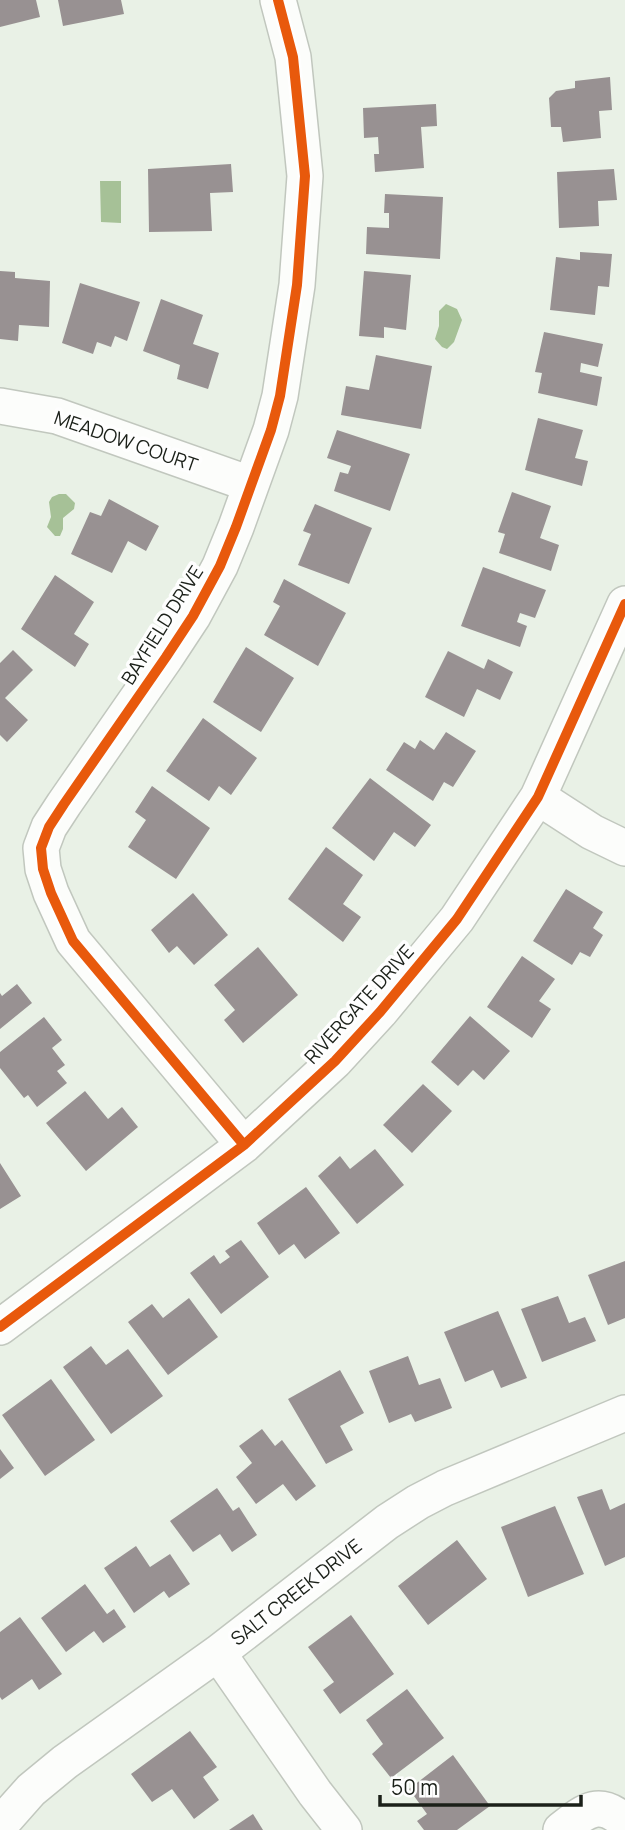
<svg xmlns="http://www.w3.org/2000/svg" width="625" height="1830" font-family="Manrope,sans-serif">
	<rect width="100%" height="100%" fill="#e9f1e6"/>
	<path fill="#a6c197" d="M100 181H121V223L101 222Z
		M446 304 457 309 462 320 454 342 447 349 442 347 435 339 439 326V311Z
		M59 494H66L75 503 74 509 63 518V529L60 536H55L47 527 51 517 49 502 52 497Z"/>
	<path fill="#989192" d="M0 0H36L40 17 0 27Z
		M58 0H121L124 14 63 26Z
		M610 77 612 110 599 111 601 138 563 142 561 127H551L549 98 556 91 575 88V81Z
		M436 104 437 126 421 127 424 168 375 172 374 154H379L378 137 364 138 363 108Z
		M231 164 233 192 210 193 212 231 149 232 148 169Z
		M614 169 617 200 598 201 599 226 559 228 557 172Z
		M385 194 443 197 440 259 366 254 367 227 389 228V213H384Z
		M580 252 612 254 609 287 598 286 595 315 550 310 556 257 580 260Z
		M0 271 15 272V278L50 281 49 327 19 325 18 341 0 339Z
		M364 271 411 275 406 330 384 327V338L359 336Z
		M80 283 140 302 127 341 115 336 111 347 97 342 93 354 62 343Z
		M161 299 203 315 193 344 219 353 208 389 177 379 180 365 143 351Z
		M544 332 603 344 598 367 581 363 580 372 602 377 597 406 538 393 542 373 535 372Z
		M376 355 432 366 421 429 341 415 346 386 369 390Z
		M538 418 583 430 575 458 588 461 582 486 525 470Z
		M337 430 410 454 390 511 334 491 340 472 348 474 351 466 327 458Z
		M512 492 551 506 540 538 559 545 551 571 499 553 505 534 498 532Z
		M109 499 159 526 146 551 128 541 112 573 71 554 90 512 101 516Z
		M315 504 372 528 349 584 298 565 311 534 303 531Z
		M483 567 546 590 535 618 520 613 517 622 527 626 520 647 461 626Z
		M55 575 94 602 74 634 89 644 75 667 21 629Z
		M284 579 346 613 318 666 264 635 280 606 273 602Z
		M246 647 294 678 261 732 213 702Z
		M13 650 33 670 5 698 28 720 7 742 0 735V663Z
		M448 651 484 669 488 659 513 672 500 700 477 689 464 717 425 697Z
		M203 718 257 758 231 795 219 786 209 801 166 771Z
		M446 732 476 751 453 787 444 782 433 801 386 770 404 742 415 749 420 740 434 750Z
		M370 778 431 825 415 847 394 832 374 861 332 828Z
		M152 786 210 828 176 879 128 847 146 820 135 812Z
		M326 847 363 875 343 904 361 917 343 942 288 899Z
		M566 889 603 912 593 928 603 935 590 957 580 952 572 965 533 941Z
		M193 893 228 935 194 965 177 946 169 953 151 930Z
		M258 947 298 995 243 1043 224 1020 235 1010 214 985Z
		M522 956 555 979 539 1001 551 1009 532 1038 487 1007Z
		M17 984 32 1003 0 1029V993L2 996Z
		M470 1016 510 1051 484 1080 473 1070 458 1086 431 1062Z
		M44 1017 62 1040 52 1048 65 1065 57 1071 67 1083 37 1107 28 1095 24 1098 0 1068V1052Z
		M423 1084 452 1111 412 1153 383 1125Z
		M85 1091 108 1119 122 1107 138 1127 86 1171 46 1123Z
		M375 1149 404 1185 357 1224 318 1176 340 1156 350 1169Z
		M0 1163 21 1196 0 1209Z
		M306 1187 340 1233 305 1259 294 1244 279 1255 257 1223Z
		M241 1240 269 1277 221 1314 190 1273 214 1255 220 1264 230 1257 225 1251Z
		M625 1261V1318L608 1325 588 1275Z
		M558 1296 569 1323 585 1317 596 1341 542 1362 521 1309Z
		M189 1298 218 1337 168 1375 128 1322 152 1304 163 1318Z
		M498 1311 527 1378 501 1388 493 1370 465 1382 444 1332Z
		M91 1346 106 1365 128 1349 163 1396 111 1434 63 1367Z
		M408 1356 419 1385 440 1378 452 1408 415 1422 411 1414 389 1423 369 1371Z
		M340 1370 364 1413 340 1426 353 1450 326 1464 288 1399Z
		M51 1379 95 1440 45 1476 2 1415Z
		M262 1429 275 1446 282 1440 316 1486 296 1501 283 1484 256 1504 236 1477 252 1463 239 1446Z
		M0 1449 14 1468 0 1479Z
		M217 1488 233 1511 239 1507 257 1535 232 1552 220 1534 193 1552 170 1521Z
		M602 1489 610 1510 625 1503V1557L605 1566 577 1497Z
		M555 1506 584 1574 528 1597 501 1527Z
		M457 1540 487 1579 428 1625 398 1586Z
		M136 1546 150 1567 170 1554 190 1584 169 1598 164 1591 134 1613 104 1568Z
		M85 1584 107 1614 114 1609 126 1627 103 1643 94 1631 66 1652 41 1618Z
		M351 1615 394 1674 340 1714 323 1690 334 1682 308 1647Z
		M20 1617 62 1674 39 1690 32 1679 2 1700 0 1697V1632Z
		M407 1689 444 1738 391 1778 372 1754 383 1744 366 1720Z
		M190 1731 217 1767 203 1777 219 1800 194 1819 172 1789 152 1802 131 1774Z
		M453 1755 490 1806 457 1830H424L417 1821 427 1814 409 1789Z
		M253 1814 263 1830H229Z"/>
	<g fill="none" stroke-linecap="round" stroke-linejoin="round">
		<defs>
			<path id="minor" d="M0 406 57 416 250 484
				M538 797 592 832 625 848
				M244 1145 73 941 51 893 43 869 41 848 49 827 64 804 166 657 193 616 220 566 236 527 271 430 280 396 297 285 305 176 293 57 278 0
				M0 1327 244 1145 335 1061 380 1012 457 919 538 797 625 604
				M218 1653 315 1793 344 1830
				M0 1825 31 1790 65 1762 218 1653 387 1522 418 1502 445 1488 625 1413
				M561 1830C585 1811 599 1798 625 1822"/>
		</defs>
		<use href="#minor" stroke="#c1c7be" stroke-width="38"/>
		<use href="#minor" stroke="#fcfdfb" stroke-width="35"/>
		<defs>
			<path id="cycleway" d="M244 1145 73 941 51 893 43 869 41 848 49 827 64 804 166 657 193 616 220 566 236 527 271 430 280 396 297 285 305 176 293 57 278 0
				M0 1327 244 1145 335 1061 380 1012 457 919 538 797 625 604"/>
		</defs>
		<use href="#cycleway" stroke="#fefefe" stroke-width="15"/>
		<use href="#cycleway" stroke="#e8590c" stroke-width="10"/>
	</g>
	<g text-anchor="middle" stroke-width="7" stroke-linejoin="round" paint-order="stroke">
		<g font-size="19" fill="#1b2019" stroke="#fefefe">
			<text transform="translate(126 441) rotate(19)" y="7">MEADOW COURT</text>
			<text transform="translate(162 625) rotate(-58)" y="7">BAYFIELD DRIVE</text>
			<text transform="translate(359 1004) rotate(-48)" y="7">RIVERGATE DRIVE</text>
			<text transform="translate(296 1592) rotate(-38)" y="7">SALT CREEK DRIVE</text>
		</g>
	</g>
	<path d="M380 1795v10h201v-10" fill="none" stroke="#1b2019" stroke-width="3.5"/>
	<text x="391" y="1795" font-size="21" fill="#1b2019" stroke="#fefefe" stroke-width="5" paint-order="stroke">50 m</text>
</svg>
